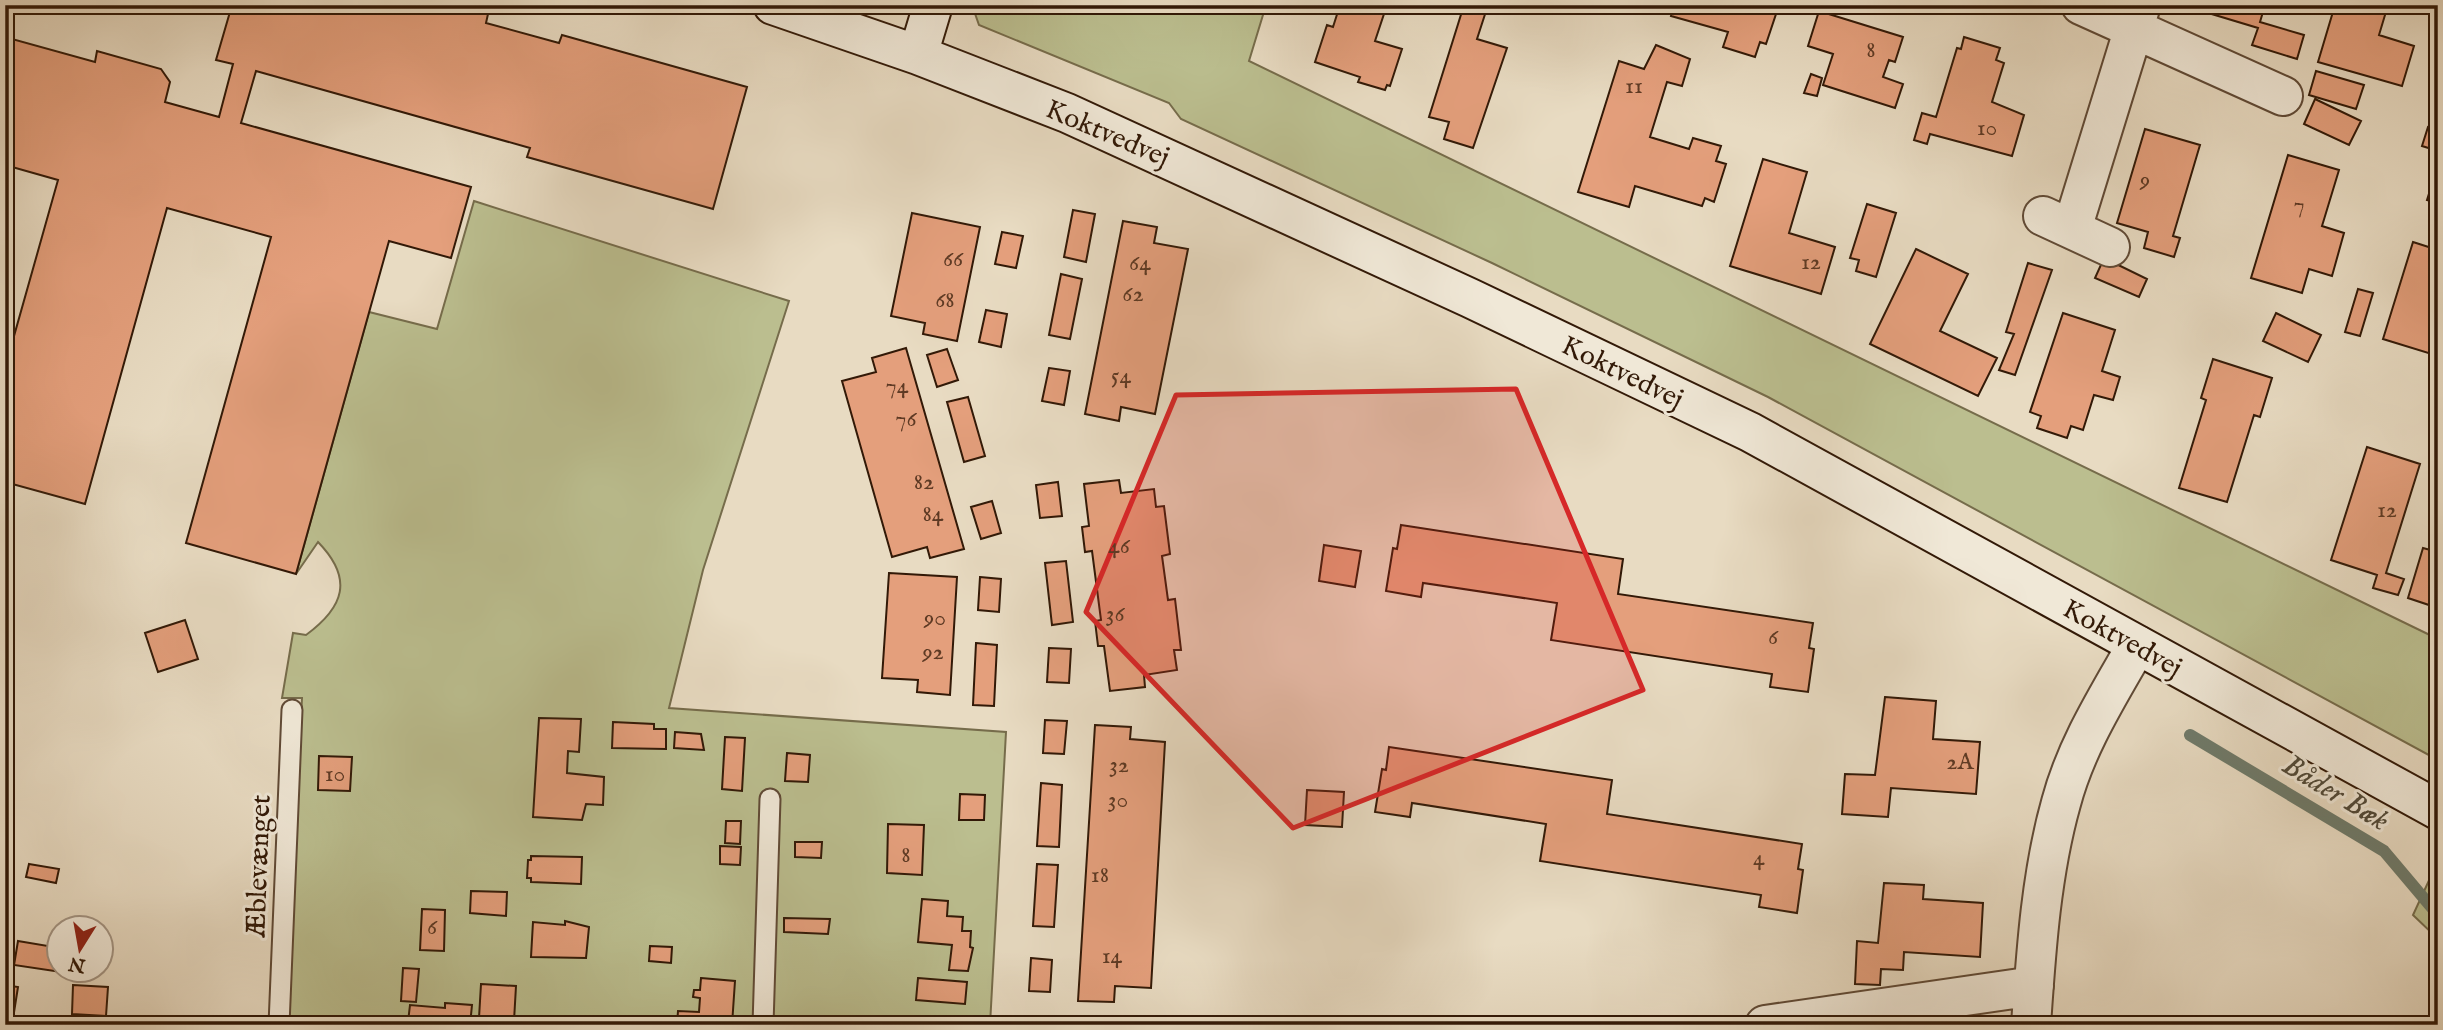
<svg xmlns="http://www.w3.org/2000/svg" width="2443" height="1030" font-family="'IM FELL English',serif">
	<rect width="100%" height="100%" fill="#e8dbc2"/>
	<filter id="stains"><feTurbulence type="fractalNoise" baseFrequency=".00286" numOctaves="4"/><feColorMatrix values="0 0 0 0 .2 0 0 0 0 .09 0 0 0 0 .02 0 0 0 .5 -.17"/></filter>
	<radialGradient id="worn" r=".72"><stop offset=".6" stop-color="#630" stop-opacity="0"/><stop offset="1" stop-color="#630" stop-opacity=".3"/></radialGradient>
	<path fill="#bbbe8f" stroke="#766c4b" stroke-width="2" d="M972 5H1266L1249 61 2438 639V760L1768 397 1492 263 1181 119 1169 103 979 25Z
		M474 201 789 301 703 570 669 708 1006 732 990 1025H286L302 698H282L293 633 306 635C344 607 354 579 318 542L296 574 369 312 437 329Z
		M2437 863H2438V939L2413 915Z"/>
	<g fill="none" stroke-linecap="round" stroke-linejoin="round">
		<path stroke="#6f7b6b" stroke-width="12" d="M2190 735 2384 851 2438 915"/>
	</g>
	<path fill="#e49f7c" stroke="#321907" stroke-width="2" d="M232 5H458L488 14 486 23 559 43 562 35 747 87 713 209 527 157 530 148 256 71 241 123 471 187 451 258 389 241 296 574 186 543 271 237 167 208 85 504 5 482V368L58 180 5 165V37L95 62 97 51 161 69 170 82 165 102 219 117 233 64 216 60Z
		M1340 5H1396L1394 10 1386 8 1375 41 1402 49 1390 86 1387 85 1385 90 1358 82 1360 77 1315 62 1327 25 1333 27Z
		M1464 5H1488L1477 39 1507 48 1473 148 1444 139 1449 122 1429 117Z
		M1674 5H1779L1766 44 1760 42 1755 57 1723 47 1728 32 1671 16Z
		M2265 5 2260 22 2304 35 2297 59 2252 45 2258 28 2185 6Z
		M2335 5H2388L2379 35 2414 46 2402 86 2318 62Z
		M1819 11 1903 37 1895 62 1889 60 1883 77 1903 84 1895 108 1823 85 1833 54 1808 46Z
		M1964 37 2000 48 1996 60 2004 63 1992 102 2024 115 2012 156 1930 134 1927 144 1914 140 1922 113 1936 117 1957 48 1961 49Z
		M1656 45 1690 59 1682 86 1667 82 1650 137 1689 149 1693 138 1721 146 1716 161 1726 164 1714 202 1705 198 1702 206 1635 186 1629 207 1578 192 1619 61 1644 69Z
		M2316 71 2364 85 2356 109 2309 95Z
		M1811 74 1822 78 1817 96 1804 93Z
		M2315 99 2361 121 2349 145 2304 124Z
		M2428 127 2438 130V151L2422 146Z
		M2145 129 2200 145 2173 236 2180 238 2174 257 2144 248 2148 232 2117 223Z
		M2288 155 2339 170 2322 226 2344 233 2332 276 2309 269 2302 293 2251 278Z
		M1763 159 1807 172 1789 233 1835 247 1821 294 1730 266Z
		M2438 165V203L2427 200Z
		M1867 204 1896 213 1876 277 1856 271 1859 260 1850 258Z
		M1073 210 1095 214 1086 262 1064 257Z
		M912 213 980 227 957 341 923 334 925 323 891 316Z
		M1123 221 1157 227 1154 243 1188 249 1155 414 1121 407 1119 421 1085 414Z
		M1002 232 1023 236 1016 268 995 264Z
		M2413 242 2438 250V356L2383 339Z
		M1916 249 1968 274 1940 331 1997 358 1978 396 1870 344Z
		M2104 258 2147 279 2139 297 2095 278Z
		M2028 263 2052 270 2015 375 1999 370 2014 334 2006 332Z
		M1061 274 1082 279 1070 339 1049 335Z
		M2358 289 2373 293 2360 336 2345 332Z
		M986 310 1007 314 1001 347 979 342Z
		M2063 313 2115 330 2102 371 2120 377 2113 400 2094 395 2083 430 2071 426 2067 438 2037 428 2041 416 2030 412Z
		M2276 313 2321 335 2308 362 2263 341Z
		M906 348 964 549 930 558 927 547 892 557 842 381 876 372 872 358Z
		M947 349 958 380 937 387 927 355Z
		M2213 359 2272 378 2260 417 2254 415 2227 502 2179 488 2206 400 2201 398Z
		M1049 368 1070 371 1064 405 1042 401Z
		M968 397 985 456 964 462 947 402Z
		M2367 447 2420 464 2386 573 2404 579 2398 595 2373 588 2377 575 2331 560Z
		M1119 480 1121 493 1154 489 1156 507 1164 506 1170 554 1162 556 1168 600 1175 599 1181 650H1174L1177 670 1144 675 1145 687 1110 691 1104 646H1098L1095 621 1101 620 1092 551 1085 552 1082 527 1089 526 1084 484Z
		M1058 482 1062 516 1040 518 1036 485Z
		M992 501 1001 533 981 539 971 507Z
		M1401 525 1623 559 1618 594 1813 623 1809 648 1814 649 1808 692 1770 687 1772 674 1551 640 1557 603 1423 583 1421 597 1386 591 1393 548 1397 549Z
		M1324 545 1361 551 1355 587 1319 581Z
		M2423 548 2438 552V608L2408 598Z
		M1066 561 1073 622 1052 625 1045 563Z
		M889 573 957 577 950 695 917 692 918 680 882 678Z
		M980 577 1001 579 999 612 978 610Z
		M185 620 198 659 158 672 145 633Z
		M976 643 997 645 994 706 973 705Z
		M1049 648 1071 649 1069 683 1047 682Z
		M1885 697 1936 701 1933 739 1980 742 1976 794 1891 788 1888 817 1842 814 1845 774 1875 775Z
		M539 718 581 719 579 752 568 751 567 773 604 777 603 805 586 804 582 820 533 817Z
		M1045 720 1067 721 1064 754 1043 753Z
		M613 722 654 724V729H666V749L612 748Z
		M1095 725 1131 727 1130 739 1165 742 1151 988 1115 986 1114 1002 1078 1001Z
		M675 732 701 734 704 750 674 748Z
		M725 737 745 738 742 791 722 789Z
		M1389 747 1612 780 1607 814 1802 844 1798 869 1803 870 1797 913 1759 907 1761 895 1540 861 1546 824 1412 803 1410 817 1375 812 1382 769 1386 770Z
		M787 753 810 755 808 782 785 781Z
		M319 756 352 757 350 791 318 790Z
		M1041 783 1062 785 1059 847 1037 846Z
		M1307 790 1344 792 1342 827 1305 825Z
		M960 794 985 795 984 820H959Z
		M726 821H741L740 844 725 843Z
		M888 824 924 825 922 875 887 873Z
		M795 842H822L821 858 795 857Z
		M720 846 741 847 740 865 720 864Z
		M531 856 582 857 581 884 531 882V878H527L528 860H531Z
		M29 864 59 869 56 883 26 877Z
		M1037 864 1058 865 1054 927 1033 926Z
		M1884 883 1924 885 1923 899 1983 903 1980 957 1904 952 1903 970 1881 969 1880 985 1855 984 1857 941 1878 943Z
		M471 891 507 892 506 916 470 913Z
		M922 899 948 901 947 916 963 917 962 931H971L970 947 973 948 968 971 949 970 952 945 918 942Z
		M422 909 445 910 444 951 420 950Z
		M784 918 830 919 828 934 784 932Z
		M565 921 589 927 586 958 531 957 533 922 565 925Z
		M18 941 60 948V970L68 973 14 965Z
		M650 946 672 947 671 963 649 961Z
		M1031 958 1052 960 1050 992 1029 991Z
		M403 968 419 969 416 1002 401 1001Z
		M701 978 735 981 732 1025H677L678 1011 699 1012 700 998 693 997 694 990H700Z
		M918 978 967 982 965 1004 916 1000Z
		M481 984 516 986 514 1021 479 1018Z
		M5 985 18 987 12 1025H5Z
		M73 985 108 987 106 1016 72 1014Z
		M445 1003 472 1005 470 1025 408 1022 410 1005 445 1008Z"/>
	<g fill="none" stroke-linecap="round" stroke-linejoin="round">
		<defs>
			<path id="lane" d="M279 1025 292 710
				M763 1025 770 799"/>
			<path id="street" d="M2081 5 2283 96
				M2043 216 2110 247
				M2072 229 2141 5
				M1765 1025 2034 986
				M2031 1025C2036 952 2041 874 2061 803 2076 746 2108 696 2137 645"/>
			<path id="secondary" d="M773 5 918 55 1067 113 1470 298 1750 432 2438 810
				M918 55 933 5"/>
		</defs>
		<use href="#lane" stroke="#604a36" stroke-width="23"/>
		<use href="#street" stroke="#604a36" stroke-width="42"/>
		<use href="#secondary" stroke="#321907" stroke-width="42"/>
		<use href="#lane" stroke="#f0e8d7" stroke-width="19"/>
		<use href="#street" stroke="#f0e8d7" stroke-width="38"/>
		<use href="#secondary" stroke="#f0e8d7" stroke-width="38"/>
	</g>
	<path fill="#d62828" fill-opacity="0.2" stroke="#d62828" stroke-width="5" stroke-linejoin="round" d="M1516 389 1643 690 1293 828 1086 612 1176 395Z"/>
	<g text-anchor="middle" stroke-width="6" stroke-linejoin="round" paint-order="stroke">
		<g font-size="24" fill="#5e3a24">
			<text x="1871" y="57">8</text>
			<text x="1634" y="93">11</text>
			<text x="1987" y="135">10</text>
			<text x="2145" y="187">9</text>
			<text x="2299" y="212">7</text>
			<text x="953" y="266">66</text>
			<text x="1811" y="269">12</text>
			<text x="1140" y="270">64</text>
			<text x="1133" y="301">62</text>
			<text x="945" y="307">68</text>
			<text x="1121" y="383">54</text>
			<text x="897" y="393">74</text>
			<text x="906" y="426">76</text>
			<text x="924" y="489">82</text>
			<text x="2387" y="517">12</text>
			<text x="933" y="521">84</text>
			<text x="1119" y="553">46</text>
			<text x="1115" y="621">36</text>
			<text x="935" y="625">90</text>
			<text x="1773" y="644">6</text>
			<text x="933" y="659">92</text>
			<text x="1960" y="769">2A</text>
			<text x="1119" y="772">32</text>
			<text x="335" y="781">10</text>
			<text x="1118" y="807">30</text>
			<text x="906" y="862">8</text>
			<text x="1759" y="865">4</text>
			<text x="1100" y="882">18</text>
			<text x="432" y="934">6</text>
			<text x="1112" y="963">14</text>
		</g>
		<g font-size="28" fill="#321907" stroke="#f0e8d7">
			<text transform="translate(1108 132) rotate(23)" y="10">Koktvedvej</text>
			<text transform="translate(1623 371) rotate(26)" y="10">Koktvedvej</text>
			<text transform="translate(2123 637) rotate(29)" y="10">Koktvedvej</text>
			<text transform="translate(257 866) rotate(-88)" y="10">Æblevænget</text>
		</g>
		<g font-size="30" font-style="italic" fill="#514a39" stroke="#f0e8d7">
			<text transform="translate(2336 792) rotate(31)" y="10">Båder Bæk</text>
		</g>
	</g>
	<rect width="2443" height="1030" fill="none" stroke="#e8dbc2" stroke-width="28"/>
	<rect x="7" y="7" width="2429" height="1016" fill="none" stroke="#321907" stroke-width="3.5"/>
	<rect x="14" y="14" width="2415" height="1002" fill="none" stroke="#321907" stroke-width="2"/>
	<g transform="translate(80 949) rotate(191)"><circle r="33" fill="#f0e8d7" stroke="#a49584" stroke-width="2"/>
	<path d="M0-5L12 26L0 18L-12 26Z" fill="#8f2418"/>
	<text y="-10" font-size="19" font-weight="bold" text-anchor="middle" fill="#321907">N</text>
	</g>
	<rect width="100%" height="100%" filter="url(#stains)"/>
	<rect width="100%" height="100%" fill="url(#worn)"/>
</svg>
